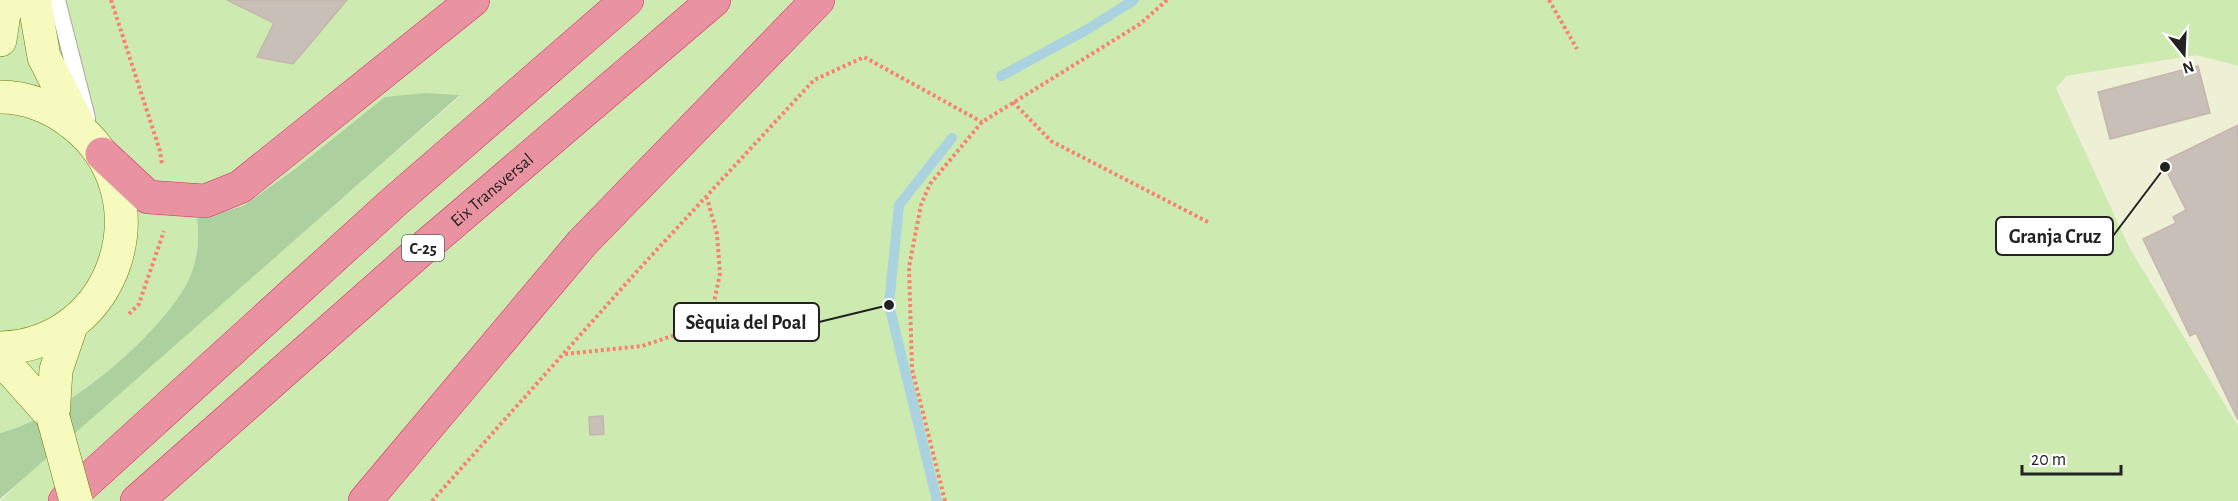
<svg xmlns="http://www.w3.org/2000/svg" width="2238" height="501" font-family="'Alegreya Sans',sans-serif">
	<rect width="100%" height="100%" fill="#f2efe9"/>
	<path fill="#eef0d5" d="M2196 55 2238 66V426L2129 247 2056 87 2067 76Z"/>
	<path fill="#cdebb0" d="M0 0H2238V66L2196 55 2067 76 2056 88 2129 247 2238 426V501H0L33 468 460 96 295 169 243 206 197 219C200 242 197 264 186 285 156 340 60 418 0 433Z"/>
	<path fill="#add19e" d="M425 93 460 95 0 499V433C61 418 155 340 186 285 197 264 200 242 197 219L243 206 295 169 385 97Z"/>
	<g fill="none" stroke-linecap="round" stroke-linejoin="round">
		<path stroke="#aad3df" stroke-width="10" d="M1001 76 1088 29 1134 0
			M937 501 889 305 899 205 952 138"/>
	</g>
	<path fill="#c7bfb8" stroke="#c4b6ab" stroke-width="1.5" d="M227 0H347L293 64 257 57 274 23Z
		M2198 66 2210 113 2110 139 2098 92Z
		M2238 125V420L2196 333 2190 336 2143 239 2176 223 2173 217 2186 210 2162 162Z
		M603 416 604 434 590 435 589 417Z"/>
	<g fill="none" stroke-linecap="round" stroke-linejoin="round">
		<defs>
			<path id="lane" d="M57 0 87 118"/>
			<path id="secondary" d="M34 0 44 57 80 128
				M0 40 6 0
				M0 97C26 97 52 107 72 123 165 194 118 345 0 348
				M0 364 12 371 53 417
				M53 417 56 370 72 323"/>
			<g id="highway">
				<path d="M102 154 148 197 205 201 240 187 473 0"/>
				<path d="M65 501 394 202 627 0"/>
				<path id="s1" d="M137 501 414 256 714 0"/>
				<path d="M365 501 582 243 818 0"/>
			</g>
		</defs>
		<use href="#lane" stroke="#a9a9a9" stroke-width="18"/>
		<use href="#secondary" stroke="#707d05" stroke-width="34"/>
		<use href="#highway" stroke="#dc2a67" stroke-width="34"/>
		<path stroke="#fa8072" stroke-width="4" stroke-dasharray="3 3" stroke-linecap="butt" d="M111 0 160 151 162 164
			M1549 0 1577 49
			M1013 102 1051 141 1210 223
			M129 314 139 304 164 231
			M565 354 642 346 687 331 713 307 720 274 717 234 707 198
			M432 501 640 268 814 80 864 57 982 122
			M945 501 912 369 909 267 921 205 930 184 982 122 1140 24 1167 0"/>
		<use href="#lane" stroke="#fff" stroke-width="16"/>
		<use href="#secondary" stroke="#f7fabf" stroke-width="33"/>
		<use href="#highway" stroke="#e892a2" stroke-width="33"/>
		<defs>
			<path id="secondary-bridge" d="M53 417 76 501"/>
		</defs>
		<use href="#secondary-bridge" stroke="#707d05" stroke-width="34" stroke-linecap="butt"/>
		<use href="#secondary-bridge" stroke="#f7fabf" stroke-width="33"/>
	</g>
	<g text-anchor="middle" stroke-width="4.5" stroke-linejoin="round" paint-order="stroke">
		<rect fill="#fff" stroke="#646464" stroke-width="1.5" x="402" y="235" width="42" height="26" rx="4.5"/>
		<g font-size="16" font-weight="bold" fill="#222">
			<text x="423" y="254">C-25</text>
		</g>
		<g font-size="18" fill="#222" stroke="#fff">
			<text dy="6" stroke="none"><textPath href="#s1" startOffset="472">Eix Transversal</textPath></text>
		</g>
	</g>
	<path fill="none" stroke="#222" stroke-width="2" d="M2165 167L2113 236M889 305L819 322"/>
	<g fill="#222" stroke="#fff" stroke-width="2">
		<circle cx="2165" cy="167" r="6"/>
		<circle cx="889" cy="305" r="6"/>
	</g>
	<g fill="#fff" stroke="#222" stroke-width="2">
		<rect x="1996" y="217" width="117" height="38" rx="6"/>
		<rect x="674" y="303" width="145" height="38" rx="6"/>
	</g>
	<g font-size="20" text-anchor="middle" font-weight="bold" fill="#222">
		<text x="2055" y="243">Granja Cruz</text>
		<text x="746" y="329">Sèquia del Poal</text>
	</g>
	<g transform="translate(2184 54) rotate(162)" stroke="#ffffff" stroke-width="4.5" paint-order="stroke">
	<path d="M0-4.5L10 22L0 15L-10 22Z" fill="#222222"/>
	<text y="-9" font-size="16" font-weight="bold" text-anchor="middle" fill="#222222">N</text>
	</g>
	<path d="M2022 465v9h99v-9" fill="none" stroke="#222222" stroke-width="3"/>
	<text x="2031" y="465" font-size="18" fill="#222222" stroke="#ffffff" stroke-width="4.5" paint-order="stroke">20 m</text>
</svg>
